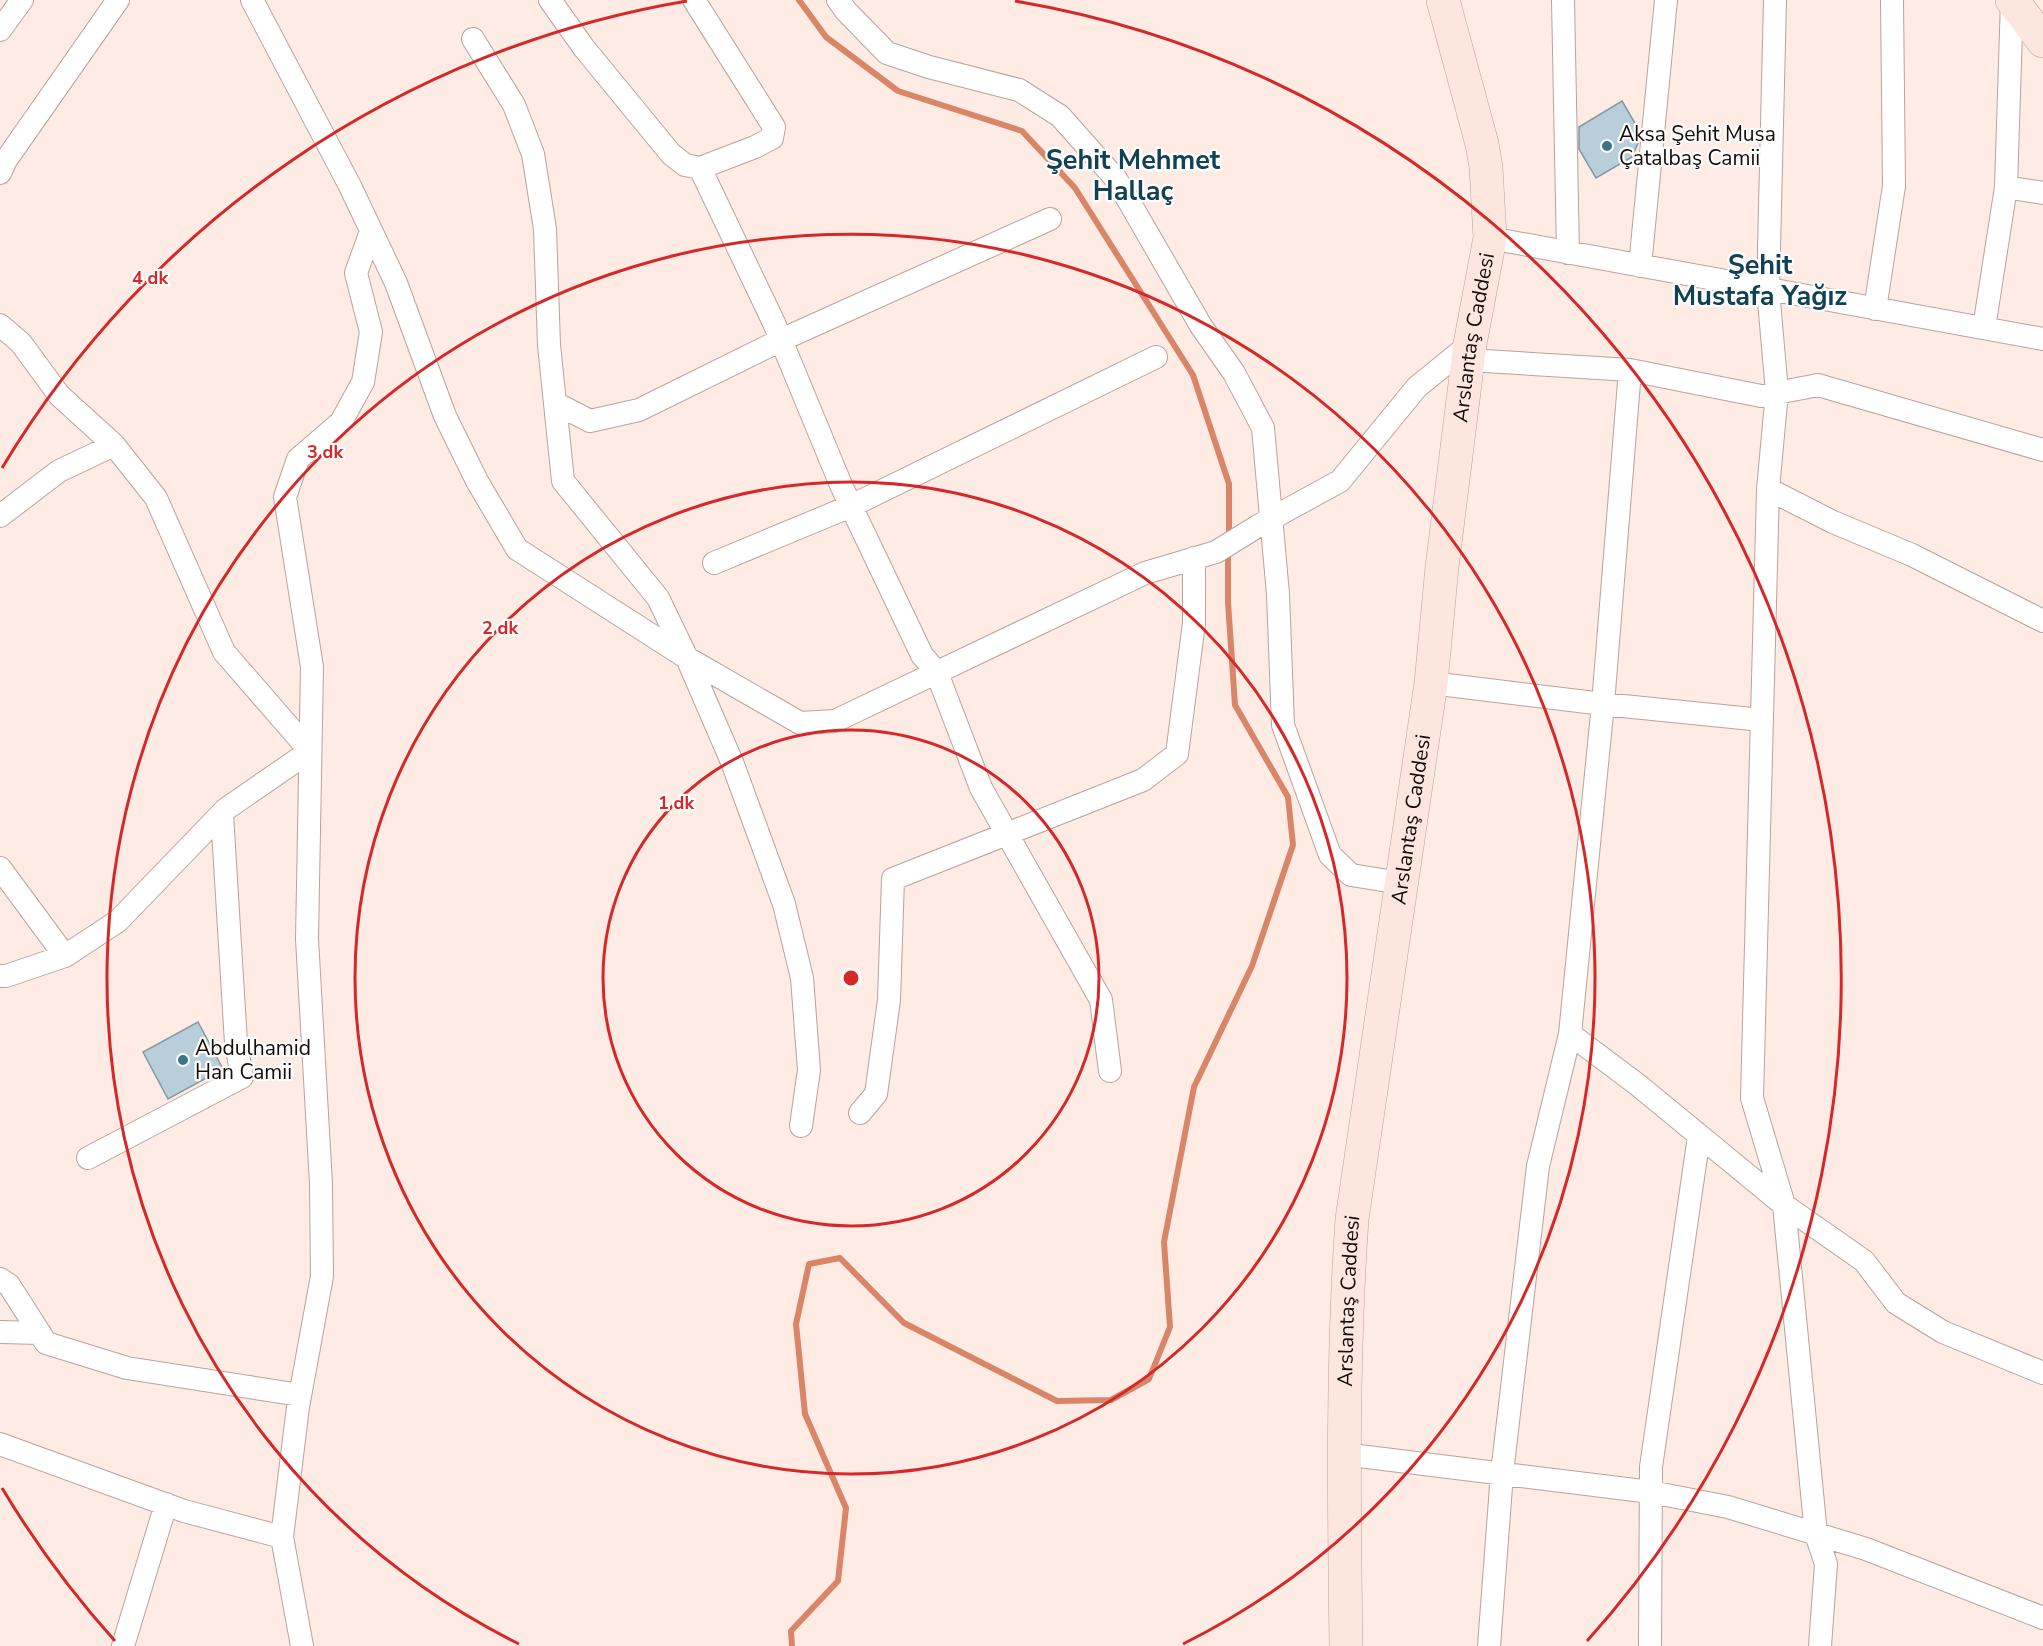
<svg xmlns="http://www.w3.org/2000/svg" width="2043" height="1646" font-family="'Nunito Sans',sans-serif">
	<rect width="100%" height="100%" fill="#feebe4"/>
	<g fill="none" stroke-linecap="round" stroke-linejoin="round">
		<path stroke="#d98567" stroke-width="6" d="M799 0 826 37 898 91 1022 131 1075 188 1193 375 1229 484V538
			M792 1646 791 1631 838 1581 846 1508 805 1414 796 1324 809 1264 840 1258 904 1323 1057 1401 1111 1400 1149 1379 1170 1327 1164 1242 1194 1087 1252 966 1293 845 1288 797 1235 705 1228 602V551"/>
	</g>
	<path fill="#b8cfdb" stroke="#8399a3" stroke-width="1.5" d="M1622 101 1640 132 1639 141 1632 157 1596 178 1579 149V127Z
		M198 1022 223 1069 168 1099 143 1052Z"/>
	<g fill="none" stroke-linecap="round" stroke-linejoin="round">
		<defs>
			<path id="minor" d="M252 0 350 186 396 283 445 416 477 481 517 549 687 658 800 723 835 721 1145 573 1216 552 1258 526 1340 481 1417 387 1470 344
				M550 0 584 48 671 154 685 165 700 168 755 147 772 138 774 127 694 0
				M838 0 846 11 887 53 929 67 1019 90 1060 116 1116 179 1201 326 1234 373 1263 428 1278 594 1283 725 1330 855 1351 875 1401 883
				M1563 0 1568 253
				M1775 0 1768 290 1777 392 1768 489 1752 1098 1784 1205 1816 1534 1826 1564 1820 1646
				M0 30 22 0
				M473 39 514 105 533 154 545 229 549 345 563 481 658 598 687 658 732 762 784 904 802 978 809 1070 801 1126
				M700 168 774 323 841 485 922 655 937 673 981 788 1101 1000 1110 1071
				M0 173 6 160 118 0
				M2006 187 2043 193
				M1490 238 2043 339
				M1640 266 1666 0
				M1875 309 1894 186 1892 0
				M0 325 21 343 59 395 114 445 156 498 224 652 310 751 226 809 118 921 65 956 6 976H0
				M1984 328 2006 187 2012 0
				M1468 360 1630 370 1761 396 1818 385 2043 450
				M555 403 590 421 639 410 781 340 1050 219
				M1768 489 1833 522 1912 555 2043 621
				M0 516 59 471 114 445
				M714 563 851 506 1156 357
				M1431 683 1603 704 1762 720
				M0 868 65 956
				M1570 1034 1638 1085 1784 1205 1864 1261 1896 1303 1943 1332 2043 1373
				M860 1113 876 1094 889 1000 893 879 1143 780 1177 754 1194 623V558
				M88 1158 242 1077 236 1043 222 814
				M0 1279 9 1285 46 1343 127 1368 300 1395
				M0 1332 40 1333
				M0 1444 184 1511 282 1537
				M1343 1454 1651 1492 1728 1507 1866 1549 2043 1618
				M123 1646 166 1504
				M302 1646 282 1537 298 1407 322 1276 321 1184 307 939 312 667 285 497 298 459 341 422 363 382 371 332 356 273 371 231
				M1489 1646 1502 1473 1538 1166 1570 1034 1603 704 1630 370
				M1650 1646 1651 1467 1699 1136"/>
			<g id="secondary">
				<path d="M2012 0 2043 41"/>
				<path id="s1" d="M1346 1646C1344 1503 1342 1361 1352 1219L1431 683 1442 567 1470 344 1490 238 1486 167 1482 144 1443 0"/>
			</g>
		</defs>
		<use href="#minor" stroke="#baa39b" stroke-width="24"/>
		<use href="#secondary" stroke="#baa39b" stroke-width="34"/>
		<use href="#minor" stroke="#fff" stroke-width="22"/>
		<use href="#secondary" stroke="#fde6dd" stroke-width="33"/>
	</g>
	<g fill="none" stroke="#d62828" stroke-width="3">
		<circle cx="851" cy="978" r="248"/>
		<circle cx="851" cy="978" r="496"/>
		<path d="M519 1644A744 744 0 1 1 1183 1644"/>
		<path d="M115 1641A991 991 0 0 1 2 1488M2 468A991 991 0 0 1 687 1M1015 1A991 991 0 0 1 1587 1641"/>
	</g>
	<g fill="#3b748d" stroke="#fdfdfd" stroke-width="2">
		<circle cx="1607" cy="146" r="6"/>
		<circle cx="183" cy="1060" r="6"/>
	</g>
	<g text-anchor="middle" stroke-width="4.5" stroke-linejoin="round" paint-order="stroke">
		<g font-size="21" fill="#140c09" stroke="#fdfdfd" text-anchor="start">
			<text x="1619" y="141">Aksa Şehit Musa<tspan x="1619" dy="24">Çatalbaş Camii</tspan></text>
			<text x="195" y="1055">Abdulhamid<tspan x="195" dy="24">Han Camii</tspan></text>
		</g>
		<g font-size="21" fill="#140c09" stroke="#fdfdfd">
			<text dy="7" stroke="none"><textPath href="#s1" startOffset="1317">Arslantaş Caddesi</textPath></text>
			<text dy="7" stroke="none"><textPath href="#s1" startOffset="831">Arslantaş Caddesi</textPath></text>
			<text dy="7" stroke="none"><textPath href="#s1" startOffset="345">Arslantaş Caddesi</textPath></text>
		</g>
		<g font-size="27" font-weight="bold" fill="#114154" stroke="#fdfdfd">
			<text x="1133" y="169">Şehit Mehmet<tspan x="1133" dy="31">Hallaç</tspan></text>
			<text x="1760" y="274">Şehit<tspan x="1760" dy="31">Mustafa Yağız</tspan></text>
		</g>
	</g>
	<circle cx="851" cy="978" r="9" fill="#d62828" stroke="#fdfdfd" stroke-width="3"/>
	<g font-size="18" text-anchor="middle" font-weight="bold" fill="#d62828" stroke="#fdfdfd" stroke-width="4.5" stroke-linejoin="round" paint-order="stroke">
		<text x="150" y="284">4 dk</text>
		<text x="325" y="458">3 dk</text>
		<text x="500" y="634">2 dk</text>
		<text x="676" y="809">1 dk</text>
	</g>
</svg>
